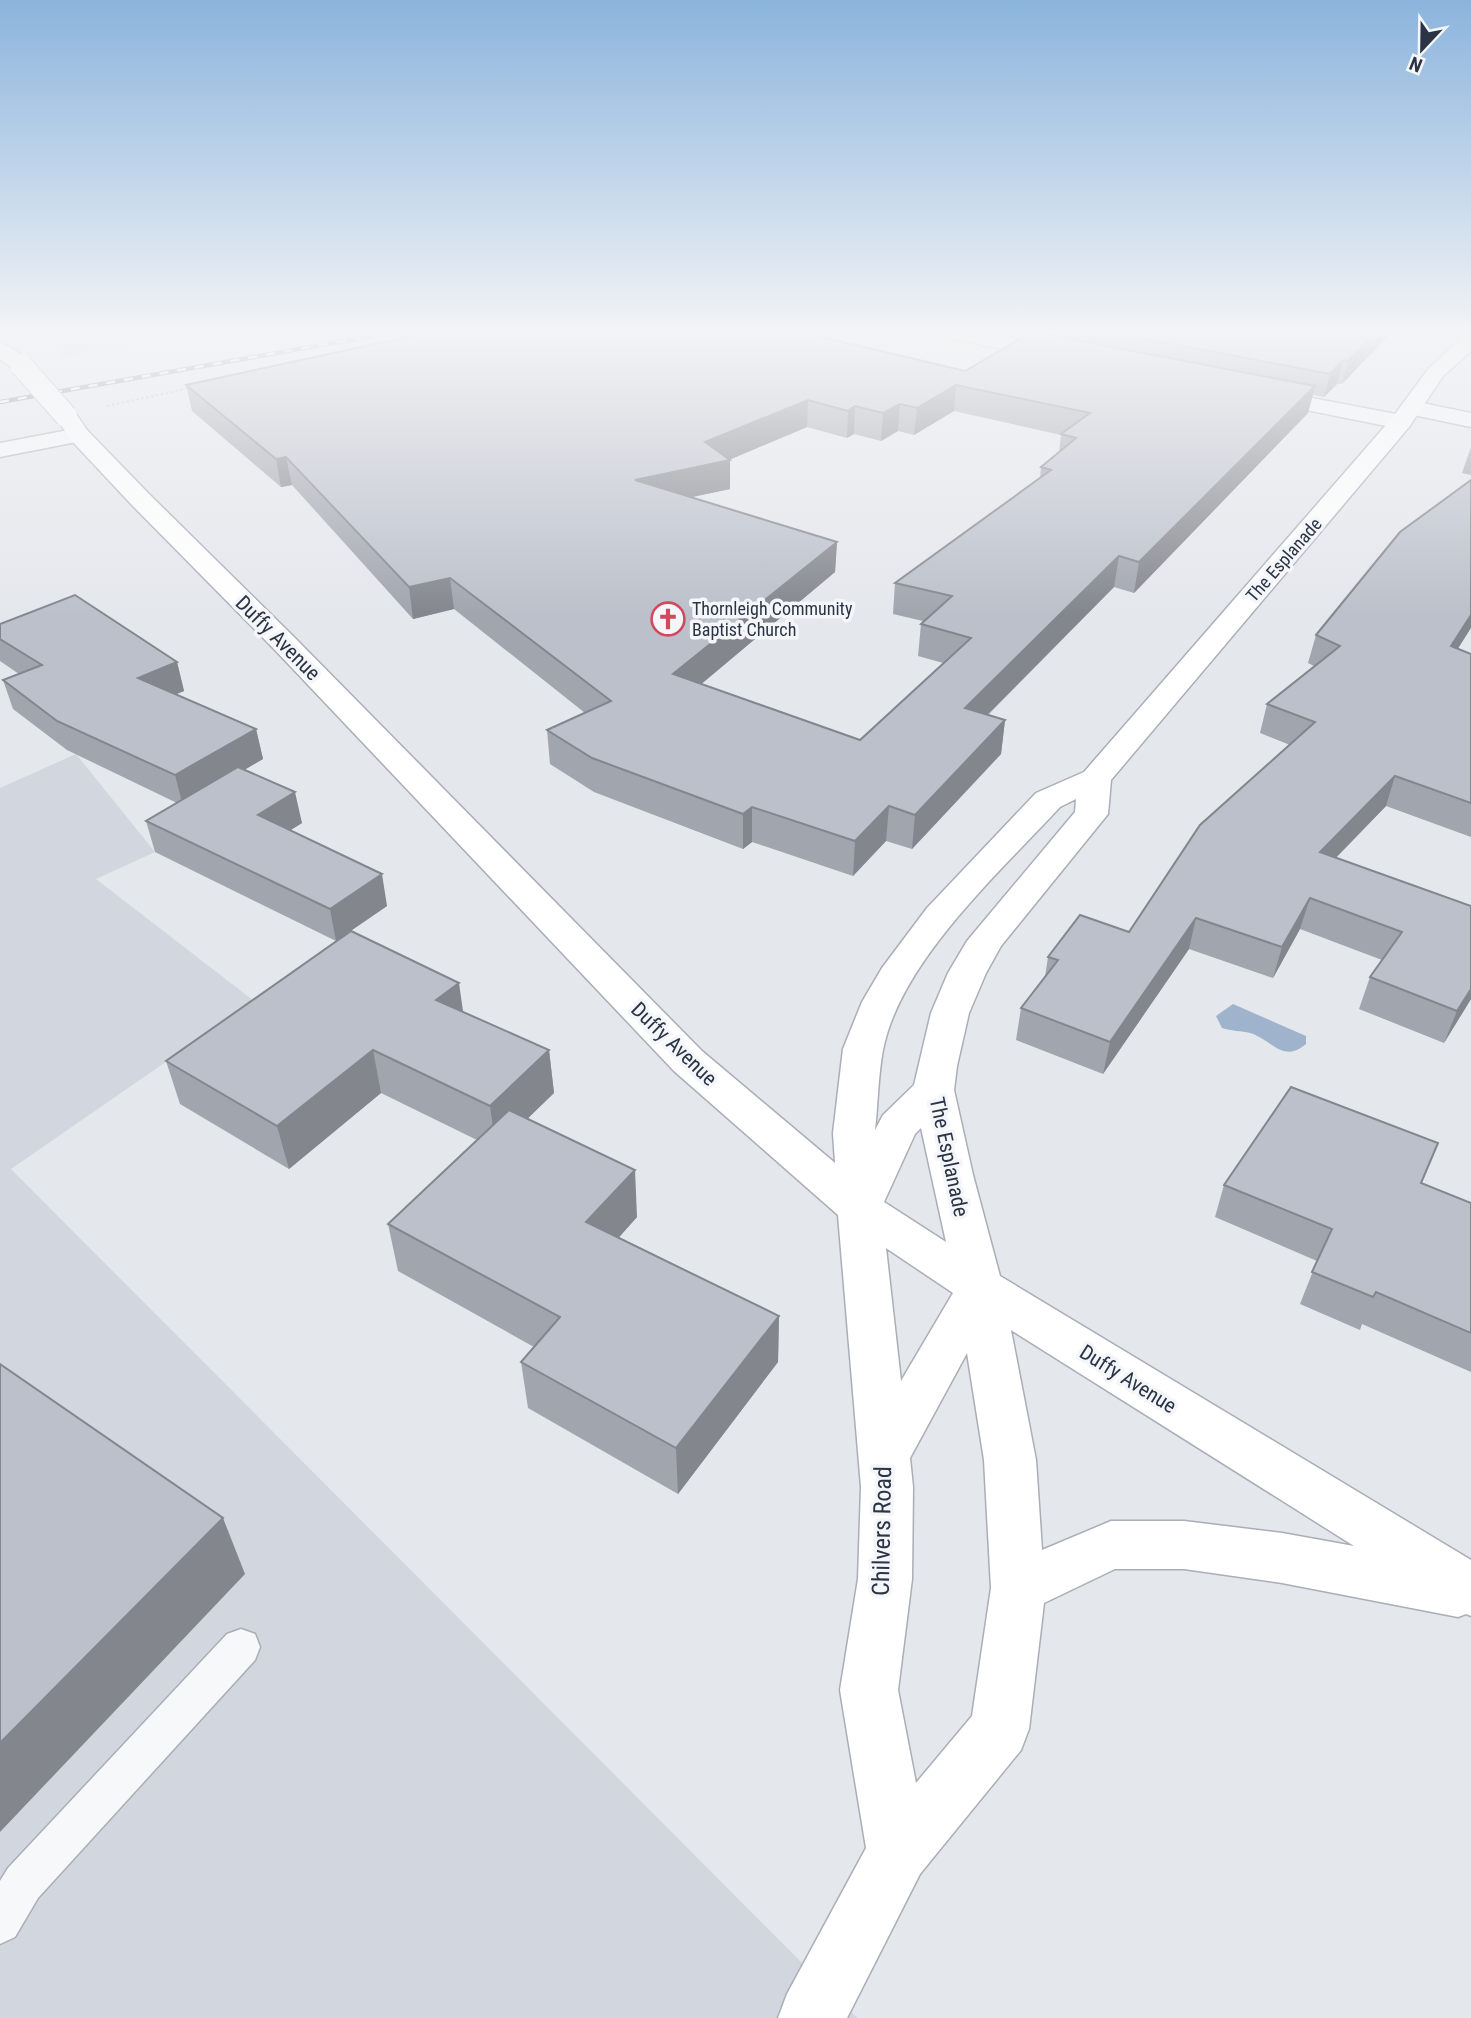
<svg xmlns="http://www.w3.org/2000/svg" width="1471" height="2018" font-family="'Roboto Condensed',sans-serif">
	<rect width="100%" height="100%" fill="#e4e7ec"/>
	<path fill="#d2d6de" d="M53 333H202L61 357 48 334Z
		M76 754 155 852 96 879 254 1001 11 1169 857 2018H0V788Z"/>
	<path fill="#9fb4cc" d="M1233 1004 1306 1036V1044C1282 1064 1273 1040 1250 1033 1242 1031 1231 1031 1222 1028L1216 1016Z"/>
	<g fill="none" stroke-linecap="round" stroke-linejoin="round">
		<defs>
			<path id="lane" d="M241 1629 255 1634 260 1647 255 1660 38 1898 15 1937 0 1944V1881L8 1868 227 1634Z"/>
			<path id="street" d="M942 333H982L1063 349 1070 351 1073 355 1070 359 1063 361 952 339Z
				M1259 388 1401 415 1409 417 1412 422 1409 427 1401 429 1251 399 1248 394 1251 389Z
				M1412 401 1471 413V427L1404 413 1401 408 1404 403Z
				M79 428 87 430 90 435 87 440 0 457V443Z"/>
			<path id="secondary" d="M1471 334V351L1443 376 1409 427 1111 780 1108 814 1001 946 986 973 969 1013 957 1066 954 1090 973 1175 1000 1276 1471 1560V1616L1466 1614 1458 1617 1282 1583 1184 1569H1115L1044 1603 1029 1729 1021 1750 920 1874 847 2018H778L787 1994 866 1848 840 1690 858 1579 861 1487 838 1215 674 1071 275 650 130 503 71 440 55 416 58 411H74L87 430 148 493 295 638 702 1051 835 1163 833 1133 843 1049 862 1002 882 968 927 908 1036 793 1084 772 1393 417 1429 368 1464 336ZM1076 799 1075 812 967 941 948 973 931 1013 914 1085 883 1115 875 1130C878 1104 878 1076 883 1050 900 962 1000 872 1060 807ZM921 1128 946 1242 884 1202 915 1134ZM886 1248 953 1293 901 1381ZM1011 1330 1354 1546 1282 1533 1184 1521H1111L1042 1550 1036 1460ZM967 1353 984 1460 991 1588 972 1716 916 1783 898 1690 912 1579 913 1487 910 1458Z
				M0 343C11 346 24 356 31 365L28 369H14L0 359Z"/>
		</defs>
		<use href="#lane" stroke="#a9aeb7" stroke-width="3"/>
		<use href="#street" stroke="#a9aeb7" stroke-width="3"/>
		<use href="#secondary" stroke="#a9aeb7" stroke-width="3"/>
		<path stroke="#c2c5cb" stroke-width="2.5" stroke-dasharray="2.5 2.5" stroke-linecap="butt" d="M107 406 190 388"/>
		<use href="#lane" fill="#f7f8fa" fill-rule="evenodd"/>
		<use href="#street" fill="#f7f8fa" fill-rule="evenodd"/>
		<use href="#secondary" fill="#fff" fill-rule="evenodd"/>
		<defs>
			<path id="rail" d="M0 402 389 333"/>
		</defs>
		<use href="#rail" stroke="#7d8696" stroke-width="4.5"/>
		<use href="#rail" stroke="#f4f6f9" stroke-width="2.5" stroke-dasharray="9" stroke-linecap="butt"/>
		<defs>
			<path id="secondary-bridge" d="M21 365 66 416"/>
		</defs>
		<use href="#secondary-bridge" stroke="#a9aeb7" stroke-width="24" stroke-linecap="butt"/>
		<use href="#secondary-bridge" stroke="#fff" stroke-width="22"/>
	</g>
	<path fill="#a1a5ae" fill-rule="evenodd" d="M1053 333H1391L1342 384H1337L1324 397 1313 395 1308 413 1134 593 1114 587 988 715 1005 720 1001 754 912 849 886 841 853 876 752 842 743 849 594 792 550 764 547 730 585 713 454 609 413 619 292 485 281 487 192 411 186 385 965 371 1053 336ZM954 411 1061 435 1059 453 1041 467 1040 478 895 583 893 614 923 621 921 624 918 656 943 663 860 740 701 684 835 572 837 542 691 497 730 489 729 460 807 427 847 438 854 434 881 441 898 431 914 435Z
		M1471 447V475L1462 473Z
		M0 624 177 662 184 691 176 694 256 729 263 759 244 770 302 823 289 831 387 906 336 941 155 852 146 821 177 803 67 750 13 709 3 680 19 674 0 661Z
		M1316 635 1458 649 1471 654V837L1386 806 1336 858 1471 906V999L1444 1043 1359 1009 1370 977 1382 960 1300 929 1273 978 1189 949 1103 1074 1016 1040 1021 1008 1045 977 1048 957 1129 932 1290 745 1260 733 1267 704 1314 666 1308 663Z
		M463 1012 549 1050 554 1093 527 1119 637 1217 619 1237 779 1316 778 1362 678 1494 528 1408 521 1362 534 1347 398 1271 388 1224 477 1140 381 1093 289 1169 180 1104 166 1061Z
		M1422 1183 1471 1203V1372L1362 1324 1360 1330 1300 1304 1317 1261 1215 1217 1224 1185Z"/>
	<path fill="#83868d" d="M1375 333H1391L1342 384 1348 361Z
		M1343 360 1337 384 1324 397 1330 374Z
		M956 385 954 411 914 435 917 408Z
		M1315 386 1308 413 1134 593 1139 562Z
		M808 400 807 427 726 461 730 460V489L636 509 635 480 705 442Z
		M900 404 898 431 881 441 883 413Z
		M855 406 854 434 847 438 848 411Z
		M286 457 292 485 281 487 276 459Z
		M837 542 835 572 674 707 673 674Z
		M1119 556 1114 587 961 741 965 708Z
		M450 578 454 609 413 619 409 587Z
		M1471 615V628L1442 674 1451 646Z
		M177 662 184 691 146 707 138 678Z
		M1005 720 1001 754 912 849 915 815Z
		M256 729 263 759 183 806 175 775Z
		M1395 776 1386 806 1311 883 1320 852Z
		M295 792 302 823 265 846 258 815Z
		M889 806 886 841 853 876 855 841Z
		M752 807V842L743 849V814Z
		M382 874 387 906 336 941 330 909Z
		M1310 898 1300 929 1273 978 1282 947Z
		M1196 918 1189 949 1103 1074 1110 1042Z
		M459 983 465 1025 436 1000Z
		M1471 989V999L1444 1043 1457 1011Z
		M373 1050 381 1093 289 1169 277 1126Z
		M549 1050 554 1093 496 1149 490 1106Z
		M635 1170 637 1217 591 1269 586 1222Z
		M779 1316 778 1362 678 1494 676 1448Z
		M223 1518 245 1574 0 1832V1743Z"/>
	<path fill="#bbc0ca" stroke="#83868d" stroke-width="2" fill-rule="evenodd" d="M425 333H805L965 371 1030 333H1039L1315 386 1139 562 1119 556 965 708 1005 720 915 815 889 806 855 841 752 807 743 814 592 758 547 730 611 701 450 578 409 587 286 457 276 459 186 385ZM956 385 1090 413 1061 434 1076 438 1041 467 1051 470 895 583 952 596 921 624 971 638 860 740 673 674 837 542 635 480 730 460 705 442 808 400 848 411 855 406 883 413 900 404 917 408Z
		M1114 333H1375L1348 361 1343 360 1330 374Z
		M1471 480V615L1451 646 1471 654V803L1395 776 1320 852 1471 906V989L1457 1011 1370 977 1402 932 1310 898 1282 947 1196 918 1110 1042 1021 1008 1058 960 1048 957 1080 915 1129 932 1200 825 1315 722 1267 704 1340 646 1316 635 1400 532Z
		M75 595 177 662 138 678 256 729 175 775 57 721 3 680 42 665 0 639V624Z
		M238 767 295 792 258 815 382 874 330 909 146 821Z
		M351 931 459 983 436 1000 549 1050 490 1106 373 1050 277 1126 166 1061Z
		M1291 1087 1438 1143 1421 1183 1471 1203V1333L1376 1292 1373 1297 1312 1272 1332 1229 1224 1185Z
		M509 1110 635 1170 586 1222 779 1316 676 1448 521 1362 560 1317 388 1224Z
		M0 1364 223 1518 0 1743Z"/>
	<linearGradient id="sky" x2="0" y2="1"><stop stop-color="#8bb4dd"/><stop offset="0.54" stop-color="#f3f4f6"/><stop offset="1" stop-color="#f3f4f6" stop-opacity="0"/></linearGradient>
	<rect width="1471" height="615" fill="url(#sky)"/>
	<defs>
		<symbol id="church-ring" viewBox="-11 -11 22 22"><circle r="9.5" fill="#f4f6f9" stroke="#d1495b" stroke-width="1.5"/><path d="M-1.2-6h2.4v3.5h3.3v2.4h-3.3V6h-2.4V-.1h-3.3v-2.4h3.3Z" fill="#d1495b"/></symbol>
	</defs>
	<g fill-rule="evenodd">
		<use href="#church-ring" x="649" y="600" width="38" height="38"/>
	</g>
	<g text-anchor="middle" stroke-width="7" stroke-linejoin="round" paint-order="stroke">
		<g font-size="18" fill="#2b3445" stroke="#f4f6f9">
			<text transform="translate(1284 560) rotate(-49)" y="6">The Esplanade</text>
		</g>
		<g font-size="18" fill="#2b3445" stroke="#f4f6f9" text-anchor="start">
			<text x="692" y="615">Thornleigh Community<tspan x="692" dy="21">Baptist Church</tspan></text>
		</g>
		<g font-size="21" fill="#2b3445" stroke="#f4f6f9">
			<text transform="translate(278 638) rotate(45)" y="7">Duffy Avenue</text>
			<text transform="translate(674 1044) rotate(44)" y="7">Duffy Avenue</text>
			<text transform="translate(949 1157) rotate(78)" y="7">The Esplanade</text>
			<text transform="translate(1128 1379) rotate(32)" y="7">Duffy Avenue</text>
		</g>
		<g font-size="24" fill="#2b3445" stroke="#f4f6f9">
			<text transform="translate(882 1531) rotate(-89)" y="8">Chilvers Road</text>
		</g>
	</g>
	<g transform="translate(1422 49) rotate(202)" stroke="#f4f6f9" stroke-width="5" paint-order="stroke">
	<path d="M0-5L12 26L0 18L-12 26Z" fill="#2b3445"/>
	<text y="-10" font-size="19" font-weight="bold" text-anchor="middle" fill="#2b3445">N</text>
	</g>
</svg>
